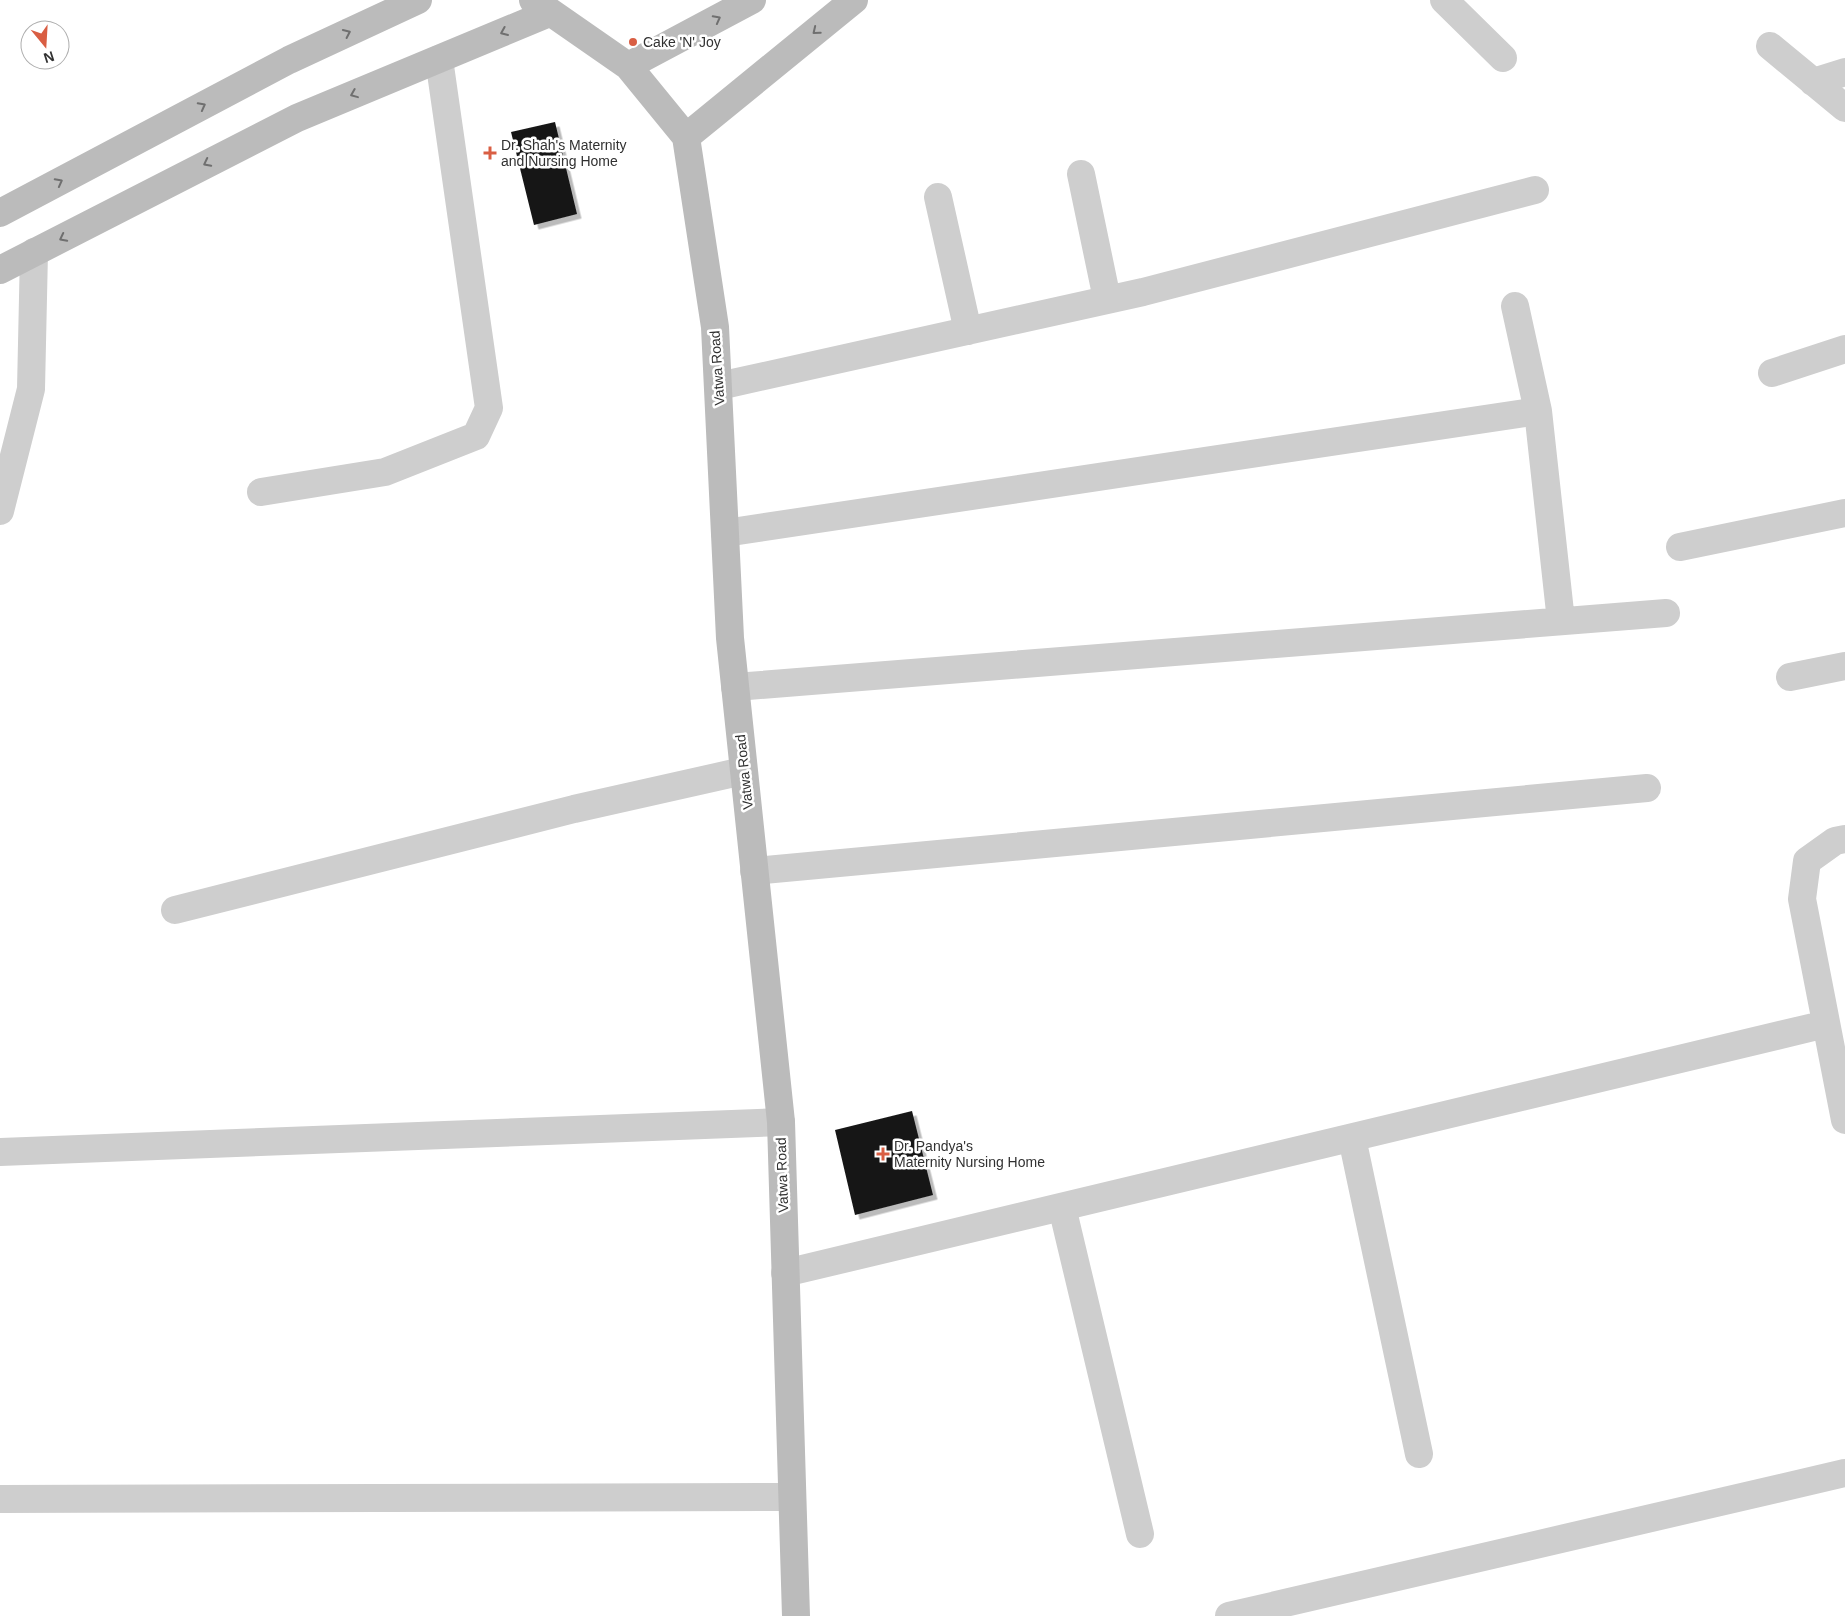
<svg xmlns="http://www.w3.org/2000/svg" width="1845" height="1616" font-family="Helvetica,sans-serif">
	<defs>
		<filter id="shadow"><feDropShadow dx="4.5" dy="4.5" stdDeviation="0" flood-color="#0004"/></filter>
	</defs>
	<rect width="100%" height="100%" fill="#fff"/>
	<path fill="#181818" filter="url(#shadow)" d="M555 122 577 214 534 225 511 132Z
		M912 1111 933 1195 855 1215 835 1130Z"/>
	<g fill="none" stroke-linecap="round" stroke-linejoin="round">
		<path stroke="#cecece" stroke-width="28" d="M1444 0 1503 58
			M1770 46 1845 108
			M1813 82 1845 72
			M1081 174 1107 299
			M938 197 968 331
			M1515 306 1538 411 1561 621
			M1772 373 1845 349
			M719 386 1143 292 1535 190
			M261 492 385 472 476 436 489 408 439 59
			M0 511 31 389 34 252
			M725 533 1538 411
			M1680 547 1845 513
			M1790 677 1845 666
			M735 687 1666 613
			M1845 839 1835 841 1807 861 1802 899 1845 1120
			M754 871 1647 788
			M175 910 574 809 743 771
			M1352 1138 1419 1454
			M0 1152 781 1122
			M1062 1207 1140 1534
			M785 1273 1826 1024
			M0 1499 792 1497
			M1229 1616 1845 1473"/>
		<path stroke="#bbb" stroke-width="28" d="M533 0 628 66 686 137 715 327 730 638 781 1122 796 1616
			M628 66 752 0
			M686 137 854 0
			M0 213 289 60 418 0
			M0 270 297 118 549 13"/>
	</g>
	<defs><path id="oneway-chevron" d="M-2-3.5L2.5 0L-2 3.5" fill="none" stroke-width="1.6" stroke-linecap="round" stroke-linejoin="round" transform="scale(1.25)"/></defs>
	<g stroke="#6f6f6f">
		<use href="#oneway-chevron" transform="translate(717 19) rotate(-28)"/>
		<use href="#oneway-chevron" transform="translate(816 31) rotate(141)"/>
		<use href="#oneway-chevron" transform="translate(504 32) rotate(157)"/>
		<use href="#oneway-chevron" transform="translate(347 33) rotate(-25)"/>
		<use href="#oneway-chevron" transform="translate(354 94) rotate(158)"/>
		<use href="#oneway-chevron" transform="translate(202 106) rotate(-28)"/>
		<use href="#oneway-chevron" transform="translate(207 163) rotate(153)"/>
		<use href="#oneway-chevron" transform="translate(59 182) rotate(-28)"/>
		<use href="#oneway-chevron" transform="translate(63 238) rotate(153)"/>
	</g>
	<g fill="#d95e43" stroke="#fff" stroke-width="2">
		<circle cx="633" cy="42" r="5"/>
		<path d="M487.5 145.5h5v5h5v5h-5v5h-5v-5h-5v-5h5z"/>
		<path d="M880.5 1146.5h5v5h5v5h-5v5h-5v-5h-5v-5h5z"/>
	</g>
	<g text-anchor="middle" stroke-width="5" stroke-linejoin="round" paint-order="stroke">
		<g font-size="14" fill="#313131" stroke="#fff" text-anchor="start">
			<text x="643" y="47">Cake 'N' Joy</text>
			<text x="501" y="150">Dr. Shah's Maternity<tspan x="501" dy="16">and Nursing Home</tspan></text>
			<text x="894" y="1151">Dr. Pandya's<tspan x="894" dy="16">Maternity Nursing Home</tspan></text>
		</g>
		<g font-size="14" fill="#313131" stroke="#fff">
			<text transform="translate(717 368) rotate(-94)" y="5">Vatwa Road</text>
			<text transform="translate(744 772) rotate(-96)" y="5">Vatwa Road</text>
			<text transform="translate(782 1175) rotate(-92)" y="5">Vatwa Road</text>
		</g>
	</g>
	<g transform="translate(45 45) rotate(162)"><circle r="24" fill="#ffffff" stroke="#adadad"/>
	<path d="M0-4L9 19L0 12L-9 19Z" fill="#d95e43"/>
	<text y="-8" font-size="14" font-weight="bold" text-anchor="middle" fill="#313131">N</text>
	</g>
</svg>
